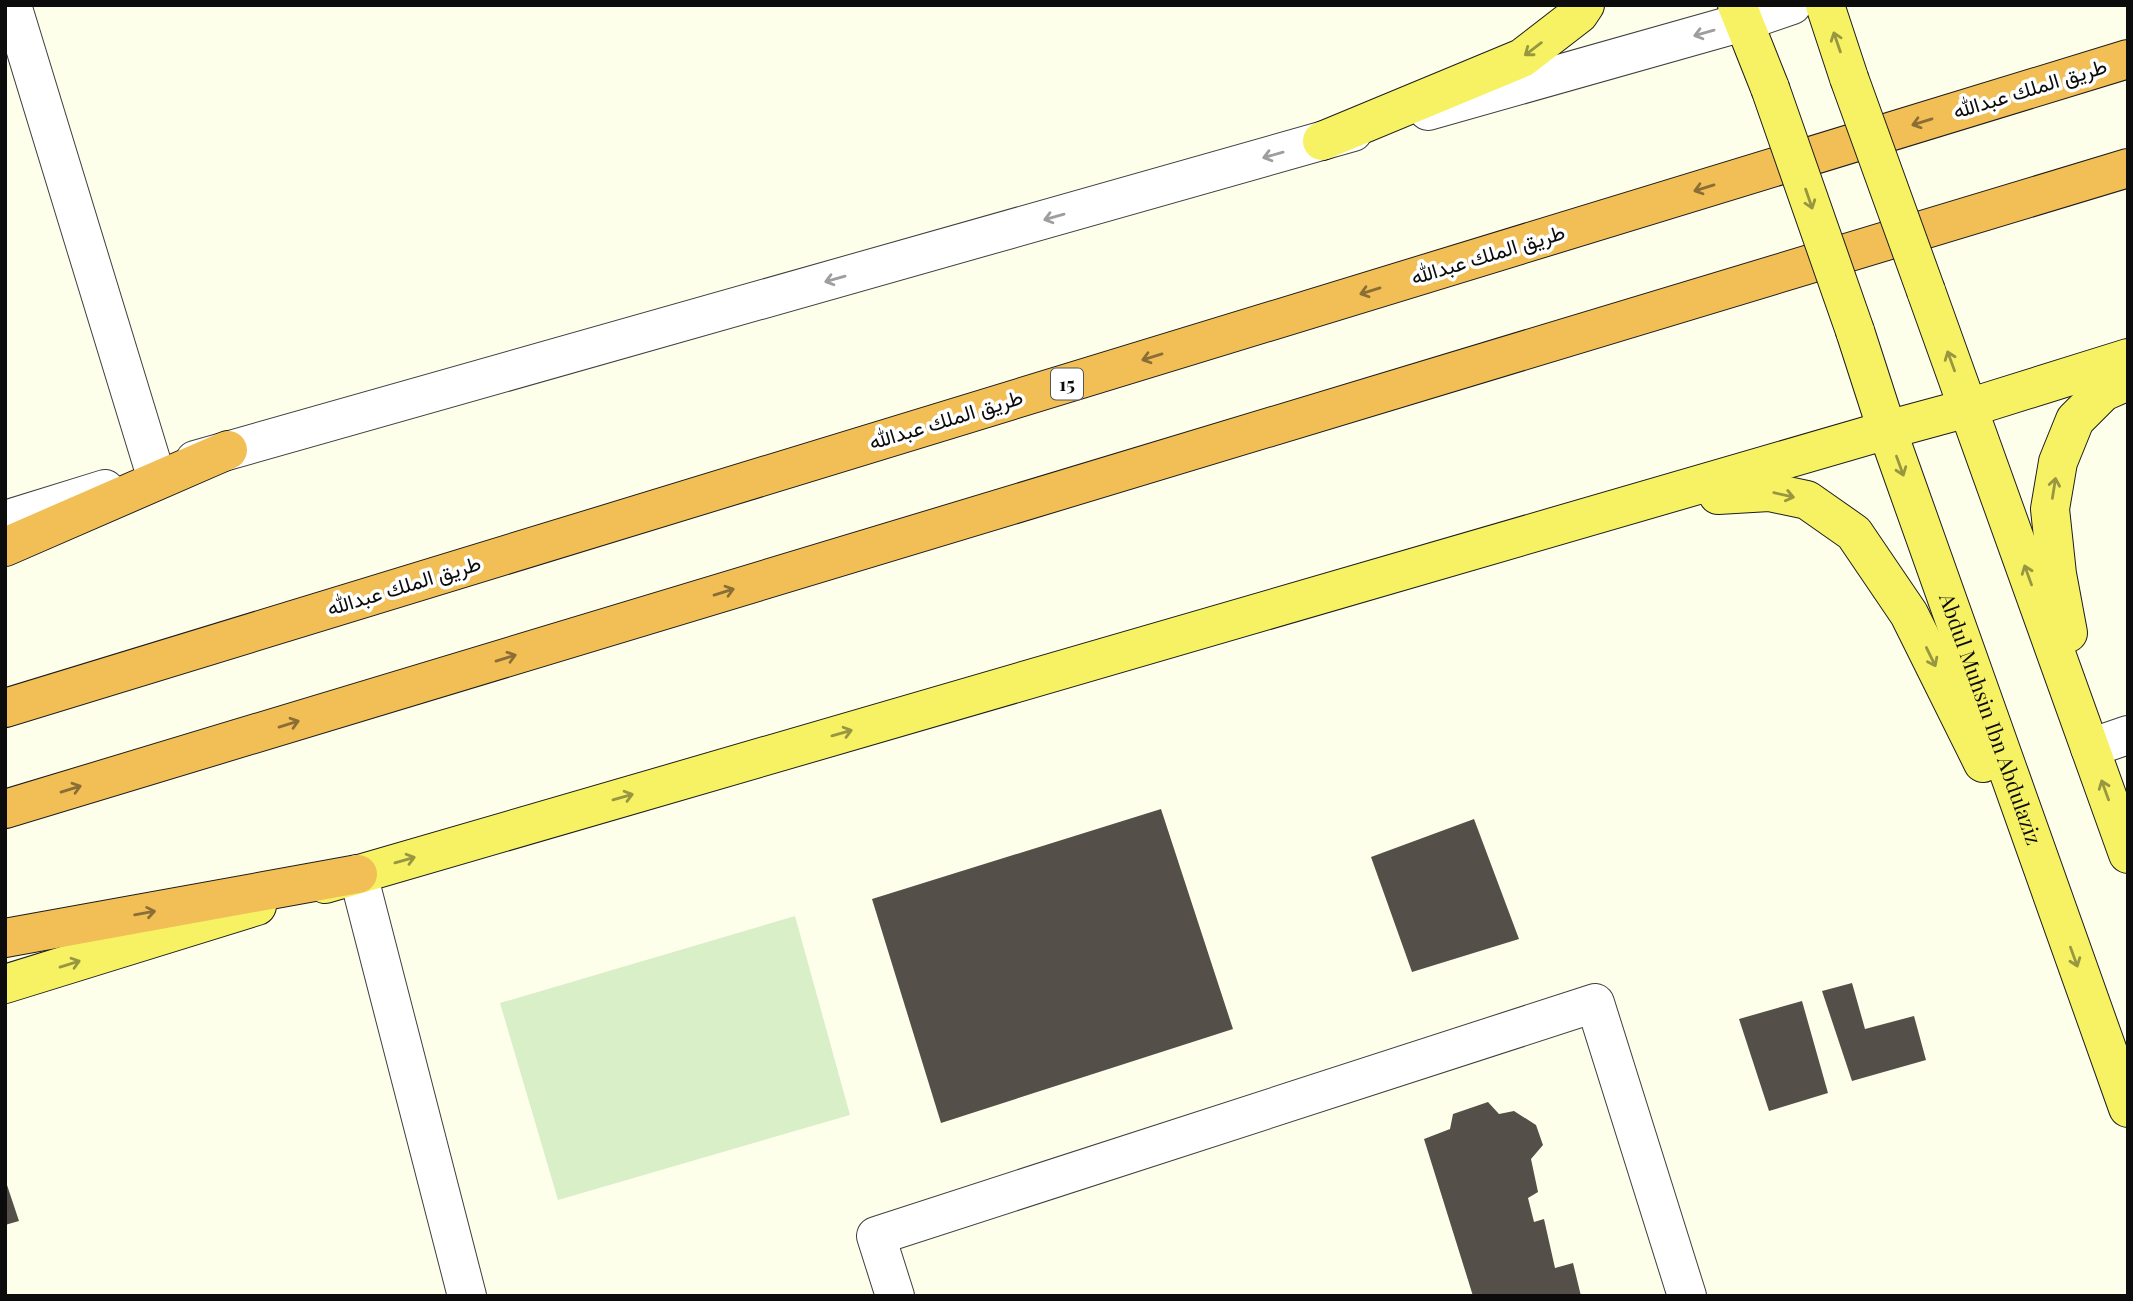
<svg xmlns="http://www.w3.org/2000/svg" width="2133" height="1301" font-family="'Playfair Display',Vazirmatn,serif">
	<rect width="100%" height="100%" fill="#feffeb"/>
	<path fill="#d9efc8" d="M795 916 850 1115 558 1200 500 1003Z"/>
	<path fill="#545049" d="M1161 809 1233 1029 941 1123 872 899Z
		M1474 819 1519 939 1412 972 1371 857Z
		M1852 983 1865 1029 1914 1016 1926 1060 1852 1081 1822 991Z
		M1802 1001 1828 1093 1769 1111 1739 1019Z
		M1488 1102 1499 1114 1514 1111 1536 1125 1543 1145 1531 1159 1538 1192 1528 1198 1534 1222 1544 1219 1555 1268 1573 1263 1581 1296H1473L1424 1139 1450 1129 1453 1114Z
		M5 1179 19 1221 5 1225Z"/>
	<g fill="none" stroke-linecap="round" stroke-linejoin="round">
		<defs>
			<path id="minor" d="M12 5 155 473
				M1428 111 1743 22 1792 5
				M195 460 1353 132
				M5 520 105 489
				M2090 748 2128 735
				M358 874 467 1296
				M895 1296 876 1236 1595 1003 1687 1296"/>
			<g id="major">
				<path d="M1737 5 1770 88"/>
				<path d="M1825 5 1849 78"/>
				<path d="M1322 141 1522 58 1579 14 1585 5"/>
				<path d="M1926 291 2128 854"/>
				<path id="s1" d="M1855 331 1887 430 2128 1108"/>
				<path d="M1718 495 1769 492 1807 500 1854 533 1909 614 1983 763"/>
				<path d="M2068 633 2057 574 2050 509 2058 462 2075 420 2103 392 2128 381"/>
				<path d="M325 884 1887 430 1968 408 2128 358"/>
				<path d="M5 984 257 906"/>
			</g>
			<path id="highway" d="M5 547 228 450
				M5 708 2128 59
				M5 809 2128 168
				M5 938 358 874"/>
		</defs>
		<use href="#minor" stroke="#3f3f3f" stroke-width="40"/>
		<use href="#major" stroke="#1d1d1d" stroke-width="40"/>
		<use href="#highway" stroke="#1d1d1d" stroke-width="40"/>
		<use href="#minor" stroke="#fff" stroke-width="38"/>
		<use href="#major" stroke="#f6f264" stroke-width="38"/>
		<use href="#highway" stroke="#f2bf56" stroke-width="38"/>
		<defs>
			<path id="major-bridge" d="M1849 78 1926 291
				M1770 88 1855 331"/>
		</defs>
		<use href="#major-bridge" stroke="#1d1d1d" stroke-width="40" stroke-linecap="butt"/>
		<use href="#major-bridge" stroke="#f6f264" stroke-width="38"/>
	</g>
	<defs><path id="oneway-shaft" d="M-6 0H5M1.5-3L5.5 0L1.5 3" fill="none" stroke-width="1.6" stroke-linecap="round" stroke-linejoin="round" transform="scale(1.75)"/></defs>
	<g stroke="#9e9e9e">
		<use href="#oneway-shaft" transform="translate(1704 33) rotate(164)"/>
		<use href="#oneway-shaft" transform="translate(1273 155) rotate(164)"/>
		<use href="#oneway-shaft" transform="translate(1054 217) rotate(164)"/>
		<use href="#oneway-shaft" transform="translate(835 279) rotate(164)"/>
	</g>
	<g stroke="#989641">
		<use href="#oneway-shaft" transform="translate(1837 42) rotate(-109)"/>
		<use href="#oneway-shaft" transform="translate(1533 49) rotate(143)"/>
		<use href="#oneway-shaft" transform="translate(1809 199) rotate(71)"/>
		<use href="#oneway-shaft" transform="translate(1951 361) rotate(-110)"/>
		<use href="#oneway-shaft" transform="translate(1900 466) rotate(70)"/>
		<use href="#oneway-shaft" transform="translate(2054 488) rotate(-81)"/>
		<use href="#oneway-shaft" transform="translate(1784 495) rotate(13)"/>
		<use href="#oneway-shaft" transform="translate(2028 575) rotate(-110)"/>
		<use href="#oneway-shaft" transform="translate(1931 657) rotate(64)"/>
		<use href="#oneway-shaft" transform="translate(842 733) rotate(-16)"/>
		<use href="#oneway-shaft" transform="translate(2105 790) rotate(-110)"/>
		<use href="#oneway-shaft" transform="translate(623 797) rotate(-16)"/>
		<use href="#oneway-shaft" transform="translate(405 860) rotate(-16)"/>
		<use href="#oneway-shaft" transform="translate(2074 957) rotate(70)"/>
		<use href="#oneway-shaft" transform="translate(70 964) rotate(-17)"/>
	</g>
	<g stroke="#8a6e35">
		<use href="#oneway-shaft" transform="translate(1922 122) rotate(163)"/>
		<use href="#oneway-shaft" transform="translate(1704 188) rotate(163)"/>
		<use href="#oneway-shaft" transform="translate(1370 291) rotate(163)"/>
		<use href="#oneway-shaft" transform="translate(1152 357) rotate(163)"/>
		<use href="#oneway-shaft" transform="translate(724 592) rotate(-17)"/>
		<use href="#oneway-shaft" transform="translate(506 658) rotate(-17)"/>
		<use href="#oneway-shaft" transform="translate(289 724) rotate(-17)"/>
		<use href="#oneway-shaft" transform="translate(71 789) rotate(-17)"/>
		<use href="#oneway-shaft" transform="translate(145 913) rotate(-10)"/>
	</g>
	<g text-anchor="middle" stroke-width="7" stroke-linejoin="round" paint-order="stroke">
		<rect fill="#fff" stroke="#555" stroke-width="2" x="1051" y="368.5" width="32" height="31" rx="5"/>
		<g font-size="19" font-weight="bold" fill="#0c0c0c">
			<text x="1067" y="391">15</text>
		</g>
		<g font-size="21" fill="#0c0c0c" stroke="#fff">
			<text transform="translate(2030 89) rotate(-17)" y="7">طريق الملك عبدالله</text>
			<text transform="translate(1488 255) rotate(-17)" y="7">طريق الملك عبدالله</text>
			<text transform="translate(946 420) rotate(-17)" y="7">طريق الملك عبدالله</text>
			<text transform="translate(404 586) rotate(-17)" y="7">طريق الملك عبدالله</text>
			<text dy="7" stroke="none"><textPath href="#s1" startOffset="411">Abdul Muhsin Ibn Abdulaziz</textPath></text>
		</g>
	</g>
	<rect width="2133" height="1301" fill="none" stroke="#0c0c0c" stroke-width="14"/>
</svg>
